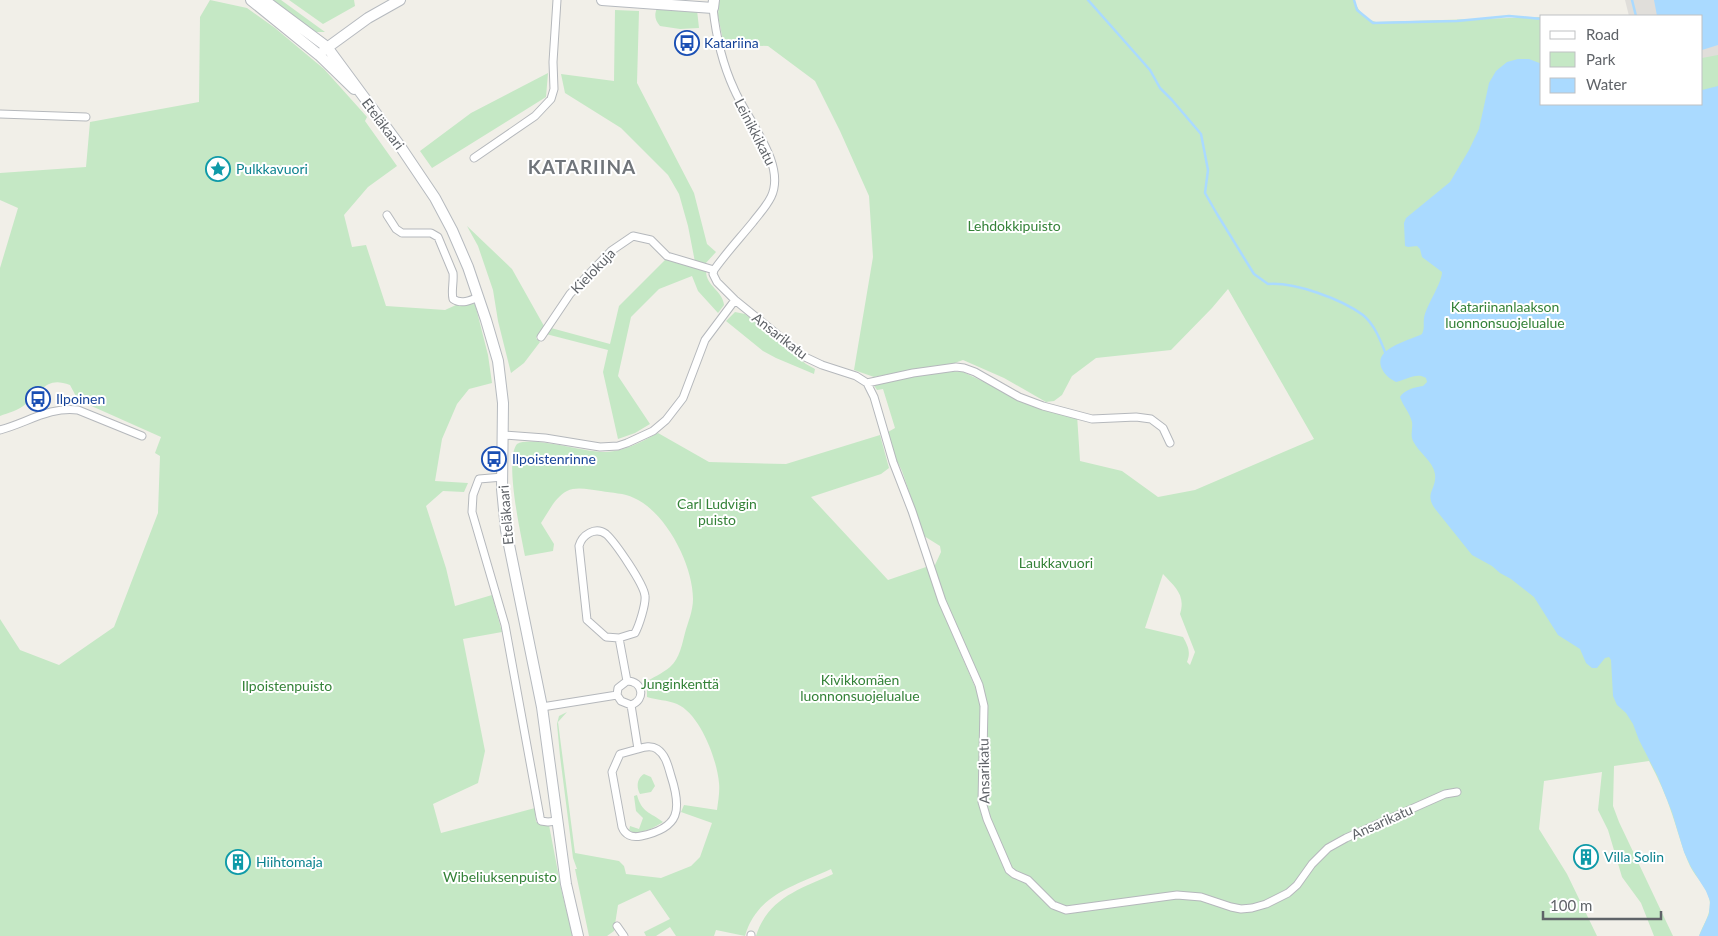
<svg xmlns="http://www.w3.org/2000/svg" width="1718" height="936" font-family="Lato,sans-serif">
	<rect width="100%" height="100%" fill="#f1efe8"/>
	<path fill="#e0deda" d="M1625 0H1718V65L1702 72V16H1629Z"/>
	<path fill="#c5e8c5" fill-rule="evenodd" d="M210 0 247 8 275 28 324 69 367 117 365 121 397 166 368 187 344 215 352 247 366 245 386 306 445 310 456 305 475 304 488 355 492 383 469 389 457 404 442 439 435 481 468 483 464 492 443 491 426 506 446 568 455 606 492 595 502 632 463 639 485 751 478 783 433 804 441 833 535 808 536 822 549 825 562 893 573 936H0V619L20 650 59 665 114 627 158 513 160 456 155 453 161 437 78 400 70 385C45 376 43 392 26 404 19 410 8 413 0 416V268L18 208 0 200V173L86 167 90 122 199 102 200 17Z
		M269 0H281L325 32H316L311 29 291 14Z
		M289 0H354L355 6 323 24Z
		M719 0H1354C1358 10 1364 19 1376 22L1542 17V104H1702V58L1718 55V928L1699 936C1703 924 1710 917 1710 903 1709 889 1696 878 1690 866 1682 849 1678 831 1672 814 1666 795 1658 778 1649 761L1614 766 1613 806 1619 822 1673 936H1654L1641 903 1622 877 1608 830 1598 810 1602 772 1544 781 1539 829 1567 874 1597 936H756C768 898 800 889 833 874L831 869C795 886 757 894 745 936L716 930 714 936H676L670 927 656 936H646L644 932 670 919 650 890 618 905 614 931 607 936H589L575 869H577L573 858 560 756 557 724 559 716 567 712 558 722 575 853 619 861 624 866 626 874 661 878 691 866 700 857 712 823 681 812 684 805 717 810C718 801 720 792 719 783 717 759 700 714 677 704 668 700 656 700 647 697V690L644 683C652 678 663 673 670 667 680 658 682 644 685 633 688 622 693 611 693 599 693 565 666 512 634 498 624 493 612 493 601 491 590 490 577 486 567 491 555 497 548 513 541 523L554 544 553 551 525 556C521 535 504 460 517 444 532 435 585 453 606 452 625 451 641 442 658 433L709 462 786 464 880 435 889 468 881 474 811 497 888 580 929 566 938 601 979 696 981 706 982 802 990 820 985 791 986 708 945 602 935 572V565L941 552 940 546 924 536 902 471 896 459 888 432 895 428 883 389 877 390 873 384 879 381 949 371 963 372 999 389 1077 415 1080 461 1122 471 1158 497 1195 490 1314 439 1228 289 1212 308 1171 350 1096 358 1072 376 1062 395 1054 401 1046 402 1004 378 963 360 949 365 933 366 874 377 854 370 873 257 869 196 840 131 815 81 768 46 724 45 718 16ZM1163 574C1175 587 1186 595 1180 614L1195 652 1190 665 1187 662C1191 652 1188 646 1183 637L1145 628Z
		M657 8 697 10 699 28 680 29 660 26C655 20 654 15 657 8Z
		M615 10 639 11 637 83 694 193 707 244 716 252 705 264 695 262 688 226 679 194 668 175 621 128 565 93 561 74 614 81Z
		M548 73 546 97 432 168 420 151 471 113Z
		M467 226 512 269 544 326 536 338 540 342 524 363 511 373 498 321 493 290 478 246Z
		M667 258 671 261 706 271C706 286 723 291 724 305L718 313 698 291 692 276 659 289 631 317 618 376 650 424 635 433 618 439 603 372 608 350 546 334 551 328 610 344 619 306Z
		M735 312 745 314 806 364 815 369 814 374 776 358 763 351 726 321Z
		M644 774 651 777 655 786 651 792 640 794C636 787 637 778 644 774Z
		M637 795C642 813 650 812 663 822 654 828 640 835 629 831L630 826 639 829 643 818 636 811 634 796Z"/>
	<path fill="#aadaff" d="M1654 0H1718V45L1702 50V16H1657Z
		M1518 59H1529L1542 64V104H1702V90L1718 86V936H1699L1709 914 1710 901 1706 891 1691 867 1684 852 1672 812 1658 777 1639 740 1633 724 1626 713 1617 705 1613 696 1611 660 1609 657 1605 658 1597 668H1592L1586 663 1580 649 1558 635 1534 597 1511 579 1500 573 1492 566 1472 555 1436 510C1423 493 1437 490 1435 474 1433 461 1419 453 1413 441 1410 435 1413 429 1412 422 1410 413 1403 406 1400 397 1404 390 1415 387 1423 386L1427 382 1426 378C1416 372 1407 380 1396 382 1390 379 1385 375 1382 369 1372 348 1409 341 1422 334 1425 327 1423 325 1424 318 1426 306 1442 283 1442 272L1422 257 1420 249 1417 246 1408 247 1405 246 1404 223 1406 218 1450 182 1469 150 1479 129 1489 83 1496 71 1507 62Z"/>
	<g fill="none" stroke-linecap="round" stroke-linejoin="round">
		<path stroke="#aadaff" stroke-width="2.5" d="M1088 0 1150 70 1160 88 1172 100 1201 134 1208 170 1205 193 1217 214 1254 274 1268 284C1295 282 1341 299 1363 315 1374 324 1380 339 1385 352
			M1354 0 1357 10 1373 23 1457 21 1509 16 1542 19
			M1632 0 1636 16"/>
		<defs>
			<path id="street" d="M713 8C716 36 722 63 734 89 747 120 787 164 771 197 766 207 759 214 753 222 740 238 726 253 714 270
				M0 114 86 117
				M474 158 535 116 551 99 554 89 553 62 557 0
				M387 215 396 229 402 233H431L438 237 453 273C454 282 451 291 453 299 462 305 470 300 479 297
				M714 270 713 274 717 282 735 300 805 357 822 365 856 376 867 383 874 397 893 462 912 511 942 601 979 685 984 706 982 802 987 819 1009 870 1014 874 1028 880 1053 905 1066 910 1177 895 1201 897 1231 907 1241 909 1252 908 1266 904 1288 893 1297 885 1312 864 1328 848 1346 838 1445 794 1457 792
				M541 337 570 294 611 251 633 236 651 240 667 256 714 270
				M867 383 913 373 956 367 964 368 975 372 1019 397 1043 406 1092 419 1136 417 1151 419 1163 428 1170 443
				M0 430C26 423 51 406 78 410L142 436
				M503 435 545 438 600 447 618 446 627 443 653 431 666 420 683 398 705 340 735 300
				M503 477 479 479 473 495 472 512 505 625 540 817 541 821 548 822 557 821
				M627 681C643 681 646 700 631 705
				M617 695 618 688 627 681 619 638 635 633C639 626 646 604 645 596 644 584 615 542 606 534 595 526 582 535 579 546L587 620 606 637 619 638
				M617 695 621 701 631 705 638 749 620 754 612 772 622 827C625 835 632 838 641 836 680 828 682 810 671 776 668 766 666 755 657 749 651 745 644 747 638 749
				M542 707 617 695
				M617 926 624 936
				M751 936V935"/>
			<path id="secondary" d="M251 0 319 55 354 89
				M264 0 327 47 400 146 435 198 452 230 468 267 486 320 498 361 503 403 502 489 506 530 542 707 566 884 578 936
				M602 0 713 8 714 0
				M324 50 368 18 400 0"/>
		</defs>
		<use href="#street" stroke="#b5b8bc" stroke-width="9"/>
		<use href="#secondary" stroke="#b6babf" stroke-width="12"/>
		<use href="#street" stroke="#fff" stroke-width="7"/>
		<use href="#secondary" stroke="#fff" stroke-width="10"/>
	</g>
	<defs>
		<symbol id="bus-ring" viewBox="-11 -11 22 22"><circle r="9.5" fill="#fff" stroke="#1a4fb4" stroke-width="1.5"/><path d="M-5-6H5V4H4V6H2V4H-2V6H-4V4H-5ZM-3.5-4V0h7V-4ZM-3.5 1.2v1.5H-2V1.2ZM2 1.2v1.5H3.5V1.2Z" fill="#1a4fb4"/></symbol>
		<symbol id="sight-ring" viewBox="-11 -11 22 22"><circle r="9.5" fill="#fff" stroke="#0f9aa8" stroke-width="1.5"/><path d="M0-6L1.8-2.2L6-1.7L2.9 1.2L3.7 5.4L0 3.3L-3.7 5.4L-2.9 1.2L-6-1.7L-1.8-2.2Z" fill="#0f9aa8"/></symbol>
		<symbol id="building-ring" viewBox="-11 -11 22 22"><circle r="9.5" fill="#fff" stroke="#0f9aa8" stroke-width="1.5"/><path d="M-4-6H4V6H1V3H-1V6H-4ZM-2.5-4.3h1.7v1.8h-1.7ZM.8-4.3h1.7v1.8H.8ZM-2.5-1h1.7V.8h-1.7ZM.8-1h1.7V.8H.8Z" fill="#0f9aa8"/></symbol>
	</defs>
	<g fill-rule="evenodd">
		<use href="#bus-ring" x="673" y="29" width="28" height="28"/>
		<use href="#sight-ring" x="204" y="155" width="28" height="28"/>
		<use href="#bus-ring" x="24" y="385" width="28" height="28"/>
		<use href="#bus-ring" x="480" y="445" width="28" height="28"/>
		<use href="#building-ring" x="1572" y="843" width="28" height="28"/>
		<use href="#building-ring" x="224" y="848" width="28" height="28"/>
	</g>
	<g text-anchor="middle" stroke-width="4" stroke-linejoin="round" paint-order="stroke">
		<g font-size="14" fill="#164399" stroke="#fff" text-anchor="start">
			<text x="704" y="48">Katariina</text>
			<text x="56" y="404">Ilpoinen</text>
			<text x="512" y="464">Ilpoistenrinne</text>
		</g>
		<g font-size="14" fill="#5f6368" stroke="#fff">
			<text transform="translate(383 124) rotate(53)" y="5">Eteläkaari</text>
			<text transform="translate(755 132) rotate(63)" y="5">Leinikkikatu</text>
			<text transform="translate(593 271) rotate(-46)" y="5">Kielokuja</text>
			<text transform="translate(780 336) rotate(38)" y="5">Ansarikatu</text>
			<text transform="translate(506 515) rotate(-95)" y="5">Eteläkaari</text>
			<text transform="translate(984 771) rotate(-91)" y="5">Ansarikatu</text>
			<text transform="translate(1382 822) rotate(-24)" y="5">Ansarikatu</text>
		</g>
		<g font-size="14" fill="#0d838f" stroke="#fff" text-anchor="start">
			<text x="236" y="174">Pulkkavuori</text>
			<text x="1604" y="862">Villa Solin</text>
			<text x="256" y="867">Hiihtomaja</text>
		</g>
		<g font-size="14" fill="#348238" stroke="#fff">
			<text x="1014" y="231">Lehdokkipuisto</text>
			<text x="1505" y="312">Katariinanlaakson<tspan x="1505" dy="16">luonnonsuojelualue</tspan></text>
			<text x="717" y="509">Carl Ludvigin<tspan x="717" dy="16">puisto</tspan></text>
			<text x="1056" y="568">Laukkavuori</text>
			<text x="860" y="685">Kivikkomäen<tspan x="860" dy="16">luonnonsuojelualue</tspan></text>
			<text x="680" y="689">Junginkenttä</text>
			<text x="287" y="691">Ilpoistenpuisto</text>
			<text x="500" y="882">Wibeliuksenpuisto</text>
		</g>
		<g font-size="19" font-weight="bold" letter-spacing="1" fill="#70757a" stroke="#fff">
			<text x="582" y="174">KATARIINA</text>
		</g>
	</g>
	<rect x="1540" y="15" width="162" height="90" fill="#ffffff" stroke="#bfc1c3"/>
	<rect x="1550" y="31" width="25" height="8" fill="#ffffff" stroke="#bfc1c3"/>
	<text x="1586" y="40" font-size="15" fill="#5f6368">Road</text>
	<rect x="1550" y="52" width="25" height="15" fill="#c5e8c5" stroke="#bfc1c3"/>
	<text x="1586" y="65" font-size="15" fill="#5f6368">Park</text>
	<rect x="1550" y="78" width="25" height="15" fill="#aadaff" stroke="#bfc1c3"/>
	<text x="1586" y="90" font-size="15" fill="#5f6368">Water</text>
	<path d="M1543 911v8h118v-8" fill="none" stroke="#5f6368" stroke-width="2.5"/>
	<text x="1550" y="911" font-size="15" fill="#5f6368" stroke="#ffffff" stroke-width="4" paint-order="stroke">100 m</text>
</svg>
